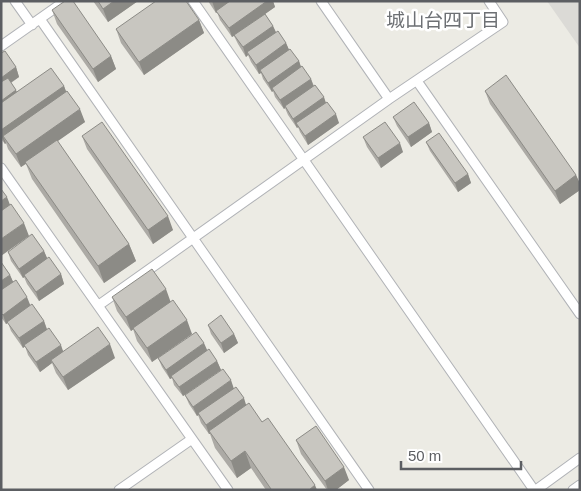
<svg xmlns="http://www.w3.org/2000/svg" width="581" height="491" font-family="Helvetica,'Noto Sans JP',sans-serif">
	<rect width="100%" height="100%" fill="#ecebe4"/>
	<path fill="#dbdad6" d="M547 1H580V48Z"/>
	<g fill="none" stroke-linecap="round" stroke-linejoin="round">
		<defs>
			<path id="service" d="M15 1 32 25
				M193 1 534 490
				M321 1 389 99
				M40 19 369 490
				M1 46 65 1
				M417 81 580 314
				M1 168 228 490
				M99 305 389 99 503 22 489 1
				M119 490 192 439
				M536 490 580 458
				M573 490 580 485"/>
		</defs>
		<use href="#service" stroke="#b1b3b7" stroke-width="11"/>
		<use href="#service" stroke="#fff" stroke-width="9"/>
	</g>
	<path fill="#acaaa5" d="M93 1H138L108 22Z
		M208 1H273L275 7 265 14 273 26 276 32 286 43 289 50 299 61 301 67 311 79 314 86 326 103 339 123 308 145 300 132 298 127 297 128 288 115 285 108 284 109 275 97 273 91 272 92 263 79 261 73 259 74 251 62 248 55 246 57 238 44 234 36 232 37 220 20 217 12 216 13Z
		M52 10 111 56 116 69 98 82 57 24Z
		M199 20 204 33 144 75 121 43 116 29Z
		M1 53 16 67 19 77 11 83 17 92 64 86 66 92 85 122 57 141 129 244 136 261 104 283 32 179 26 164 21 167 8 149 6 143 5 144 1 139Z
		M485 91 576 175 580 184V190L560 204 490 104Z
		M393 117 429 123 432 132 411 147 397 126Z
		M82 136 173 230 153 244 87 149Z
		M363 137 403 152 381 168 367 147Z
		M426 142 468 174 471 183 458 192 430 151Z
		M44 251 47 259 61 274 64 284 39 301 27 284 24 277 23 278 11 261 8 252Z
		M1 262 10 275 13 282 30 305 44 321 47 329 63 351 115 358 68 390 56 373 52 363 40 372 28 355 25 346 23 348 11 331 8 323 6 324 1 317Z
		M112 297 170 301 192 334 152 362 137 341 133 329 131 331 117 311Z
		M208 325 234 334 238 343 224 353 211 334Z
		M207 350 217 361 221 370 183 396 174 385 172 378 170 379 162 367 158 358Z
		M234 388 246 405 262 422 317 490H266L251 468 237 478 215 448 210 434H209L201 423 198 415 197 416 189 404 185 395Z
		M296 440 349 480 336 490H327L301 454Z"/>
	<path fill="#8c8b86" d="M114 1H138L108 22 103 9Z
		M212 1H233L216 13Z
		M267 1H273L275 7 232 37 229 28Z
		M199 20 204 33 144 75 139 62Z
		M273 26 277 35 247 52 248 55 246 57 243 47Z
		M286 43 290 52 260 70 261 73 259 74 256 65Z
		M111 56 116 69 98 82 93 69Z
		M299 61 302 70 272 88 273 91 272 92 268 83Z
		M16 67 19 77 1 89V78Z
		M311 79 314 88 285 106V108L284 109 280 100Z
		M64 86 69 99 3 136 6 143 5 144 1 135V130Z
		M16 90 19 100 1 112V101Z
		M324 97 327 106 296 123 298 127 297 128 293 119Z
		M80 109 85 122 21 167 16 154Z
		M336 114 339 123 308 145 305 136Z
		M429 123 432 132 411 147 408 137Z
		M400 143 403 152 381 168 378 158Z
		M468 174 471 183 458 192 455 183Z
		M576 175 580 184V190L560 204 555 191Z
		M7 197 12 210 1 218V201Z
		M168 216 173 230 153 244 148 230Z
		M24 223 29 236 1 256V239Z
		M129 244 136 261 104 283 98 266Z
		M44 251 48 260 23 278 19 269Z
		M61 274 64 284 39 301 36 292Z
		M10 275 14 284 1 293V281Z
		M166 289 171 303 131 331 126 317Z
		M27 297 31 307 6 324 3 315Z
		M187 320 192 334 152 362 147 348Z
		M44 321 47 330 23 348 19 338Z
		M234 334 238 343 224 353 221 343Z
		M204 343 208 352 171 376 172 378 170 379 166 370Z
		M110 344 115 358 68 390 63 377Z
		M61 345 64 354 51 360 52 363 40 372 36 362Z
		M217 361 221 370 183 396 179 387Z
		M231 380 234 389 197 416 193 407Z
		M244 398 247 408 209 431 210 434H209L206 425Z
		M245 451 251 468 237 478 231 461Z
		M344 467 349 480 336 490H328L325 481Z
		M315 485 317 490H309Z"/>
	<path fill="#c8c6c0" stroke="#8c8b86" d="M65 1H73L111 56 93 69 52 10Z
		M98 1H114L103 9Z
		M156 1H186L199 20 139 62 116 29Z
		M230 1H267L229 28 216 11Z
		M265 14 273 26 243 47 234 35Z
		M278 31 286 43 256 65 247 52Z
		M290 49 299 61 268 83 260 70Z
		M5 51 16 67 1 78V53Z
		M302 66 311 79 280 100 272 88Z
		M51 68 64 86 1 130V103Z
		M506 75 576 175 555 191 485 91Z
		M8 78 16 90 1 101V82Z
		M315 85 324 97 293 119 285 106Z
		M67 91 80 109 16 154 3 136Z
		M327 102 336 114 305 136 296 123Z
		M414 102 429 123 408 137 393 117Z
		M102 122 168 216 148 230 82 136Z
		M385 122 400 143 378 158 363 137Z
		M439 133 468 174 455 183 426 142Z
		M57 140 129 244 98 266 25 162Z
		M1 189 7 197 1 201Z
		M11 204 24 223 1 239V211Z
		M32 234 44 251 19 269 8 252Z
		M49 257 61 274 36 292 24 275Z
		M1 262 10 275 1 281Z
		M152 269 166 289 126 317 112 297Z
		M16 280 27 297 3 315 1 313V290Z
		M173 300 187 320 147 348 133 328Z
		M32 304 44 321 19 338 7 322Z
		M221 315 234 334 221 343 208 325Z
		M98 327 110 344 63 377 51 360Z
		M49 328 61 345 36 362 24 345Z
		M196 332 204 343 166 370 158 358Z
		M209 349 217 361 179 387 171 376Z
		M223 369 231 380 193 407 185 395Z
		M236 387 244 398 206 425 198 413Z
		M249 403 262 422 268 418 315 485 309 490H270L271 489 245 451 231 461 209 431Z
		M316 426 344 467 325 481 296 440Z"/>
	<g text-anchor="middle" stroke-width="5" stroke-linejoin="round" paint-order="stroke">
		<g font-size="19" fill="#6d7074" stroke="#fff">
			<text x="443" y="27">城山台四丁目</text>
		</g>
	</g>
	<rect width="581" height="491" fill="none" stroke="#5c5e62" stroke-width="5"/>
	<path d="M401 461v8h120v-8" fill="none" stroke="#5c5e62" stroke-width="2.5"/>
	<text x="408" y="461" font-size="15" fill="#5c5e62" stroke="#ffffff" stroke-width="4" paint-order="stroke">50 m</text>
</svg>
